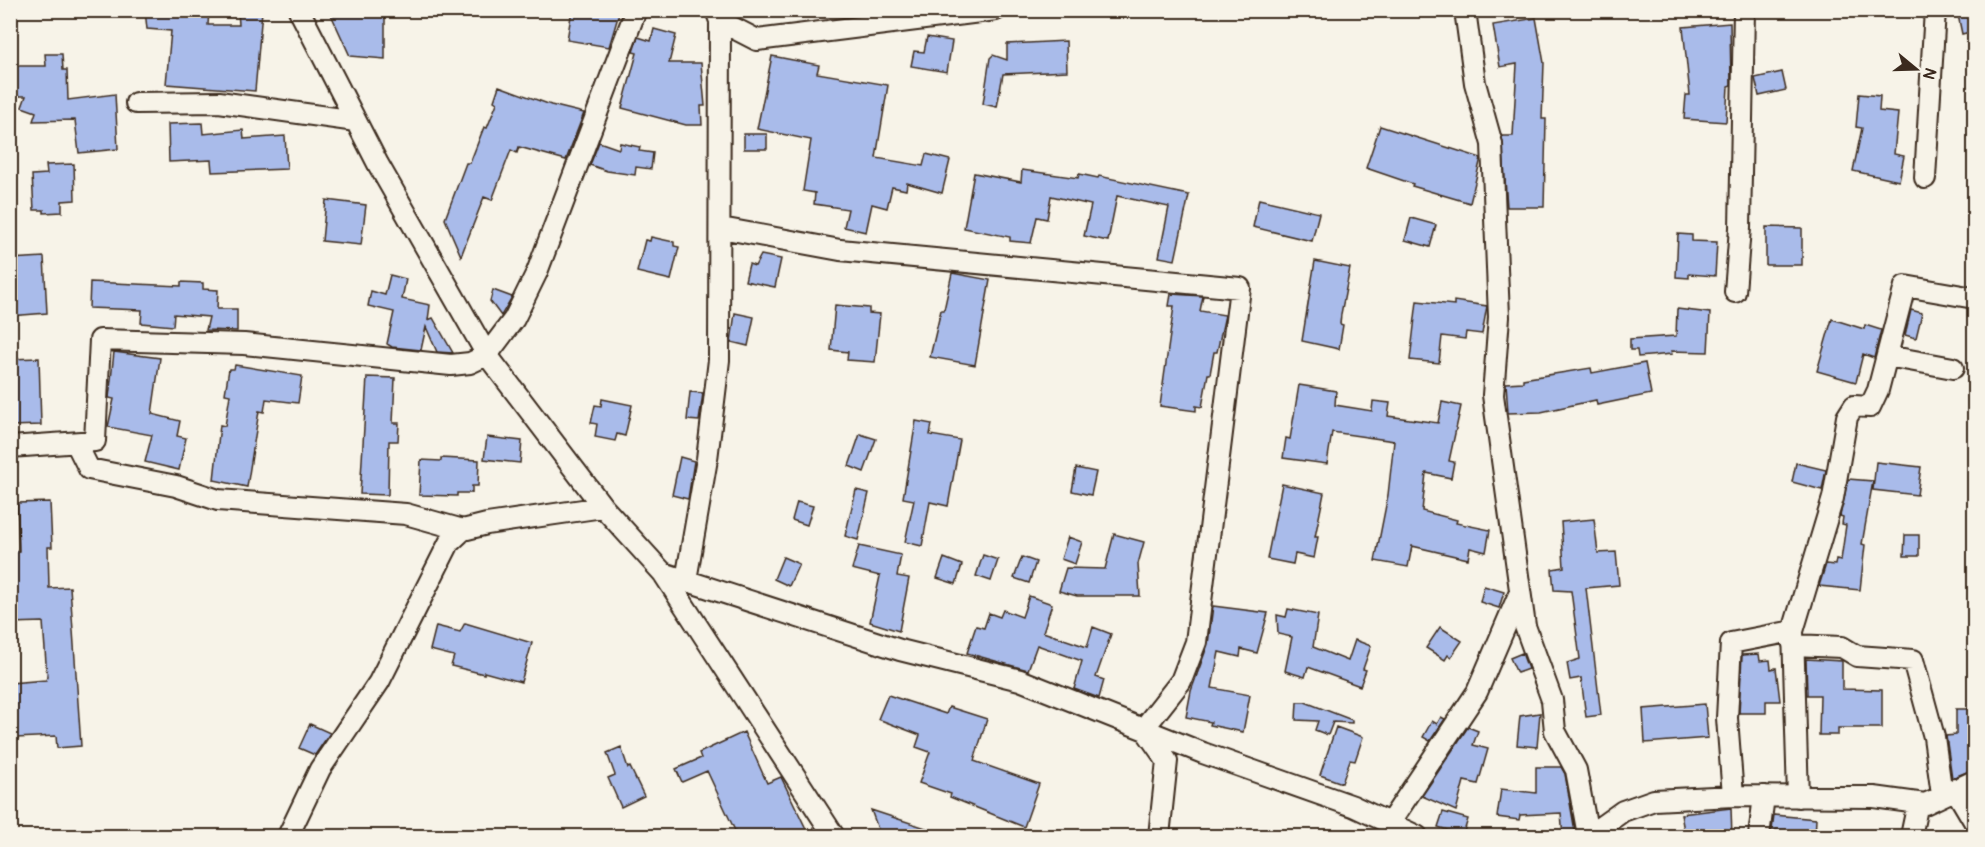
<svg xmlns="http://www.w3.org/2000/svg" width="1985" height="847" font-family="Pangolin,sans-serif">
	<rect width="100%" height="100%" fill="#f7f3e8"/>
	<filter id="ink" filterUnits="userSpaceOnUse"><feTurbulence type="fractalNoise" baseFrequency=".0167" numOctaves="2"/><feDisplacementMap in="SourceGraphic" scale="12" xChannelSelector="R" yChannelSelector="G"/><feConvolveMatrix kernelMatrix="1 2 1 2 8 2 1 2 1" color-interpolation-filters="sRGB"/></filter>
	<g filter="url(#ink)">
		<path fill="#a9bbea" stroke="#3b2a1e" stroke-width="1.5" d="M145 10H209L208 25H239L238 10 262 11 255 91 166 84 171 31 147 29Z
			M329 10H385V59L350 56Z
			M572 10H620L609 47 567 40Z
			M1957 10H1974V31L1962 34Z
			M1536 18 1544 63 1542 119H1546L1544 207H1507L1502 136H1513L1517 64 1500 67 1493 25Z
			M1730 23 1731 85 1728 86 1726 122 1684 119 1686 95H1690L1683 27Z
			M654 29 676 35 669 63H701L705 106H701L702 125H686L622 108 637 53 633 52 638 37 651 41Z
			M927 37 952 41 947 72 911 66 914 51 924 52Z
			M1066 41 1067 71 1003 74 997 107 983 104 990 58 993 55 1007 60V44Z
			M45 54H62L63 70H67L68 100 115 94 118 149 79 153 75 120 33 121 36 112 22 107 26 96H10V66H46Z
			M772 56 819 65 817 73 888 85 876 158 923 166 926 154 950 160 942 193 907 183 906 190 892 187 887 208 872 204 866 232 844 227 848 209 814 204 815 193 803 191 811 140 757 129Z
			M1782 72 1786 90 1759 96 1755 78Z
			M499 86 551 105 584 113 566 160 519 147 517 153 511 150 492 200 484 197 461 256 445 219 466 163H470L484 127 487 128 497 103 494 101Z
			M1859 94 1880 96 1879 111 1898 113 1894 154 1904 156 1899 181 1853 171 1862 128 1856 127Z
			M202 123 203 134 243 130 244 139 285 136 287 169 212 172 211 160 169 162 168 124Z
			M1380 126 1481 158 1470 203 1412 186 1413 184 1366 168Z
			M744 134H767V149H744Z
			M599 142 619 149 620 143 640 147 639 151 653 153 651 169 636 167 635 175 607 171 590 165Z
			M74 164 75 200 62 201V212L44 213V210H34L32 175 47 174 46 165Z
			M1022 170 1078 178 1079 174 1098 178 1099 176 1189 195 1175 260 1159 257 1169 207 1117 196 1108 241 1084 236 1091 205 1051 196 1047 219 1037 217 1031 243 1010 241V237L964 228 974 173 1021 182Z
			M1259 199 1319 213 1312 241 1253 227Z
			M326 200 366 205 361 245 322 241Z
			M1411 218 1436 225 1430 247 1405 240Z
			M1766 227 1802 228V265H1766Z
			M1678 234 1692 235V241L1717 242 1715 276 1689 274V278L1676 277Z
			M651 237 674 242V246L679 247 671 280 637 272 645 240 650 241Z
			M761 255 781 259 775 287 745 281 749 264 755 266Z
			M44 257 47 313 10 316V259Z
			M1315 261 1350 268 1341 314 1340 324 1343 325 1339 349 1302 341Z
			M952 273 990 280 975 365 930 357 941 310H944Z
			M390 275 406 279 402 299 430 305 428 320 433 318 453 353 437 352 426 327 421 350 392 347 387 344 394 312 368 306 371 291 385 295Z
			M90 282 181 286V282L203 283V289L218 290 217 309H237V331L206 330 209 317 174 314 173 326 141 323 142 310 89 308Z
			M493 290 512 297 501 316 490 301Z
			M1171 294 1203 296 1200 311 1225 315 1217 352H1214L1210 374H1208L1202 407 1196 406V411L1160 406 1174 306H1169Z
			M1417 301 1454 305V301L1487 306 1482 334 1466 332 1465 339 1442 336 1439 363 1410 360Z
			M835 305 869 308V313L880 314 875 362 847 360 848 352 831 350Z
			M1677 309 1710 313 1708 352 1671 351 1672 354 1638 357 1637 350H1630V339L1676 336Z
			M1911 310 1922 313 1916 338 1905 335Z
			M735 313 754 317 748 346 731 342Z
			M1832 319 1864 329 1865 325 1881 330 1874 358 1863 354 1856 382 1817 371Z
			M114 352 160 358 152 414 180 421 177 436 186 438 179 470 145 462 152 435 108 427 114 399 109 398Z
			M39 358 41 425 10 426V359Z
			M1645 363 1651 394 1597 405 1596 400 1541 412 1508 413 1506 383 1523 382V379L1591 368 1592 373Z
			M235 365 302 376 298 403 266 399 264 412 259 411 247 487 214 480 220 425 225 426 230 395 225 394 229 369H234Z
			M367 377 395 378 393 423H399L398 441H389L388 495 360 494Z
			M1299 385 1336 391 1335 405 1372 411 1373 401 1390 403 1388 416 1438 423 1442 402 1461 406 1449 461 1454 462 1451 478 1426 473 1422 511 1457 520 1456 523 1490 530 1486 552 1470 548 1468 559 1412 546 1408 567 1375 561 1388 495 1394 441 1332 432 1327 464 1283 458 1286 438 1290 439Z
			M690 392 703 393 699 421 687 420Z
			M602 399 632 405 625 436 617 434 615 441 595 437 597 424 591 423 595 405 601 406Z
			M916 421 932 424 930 435 960 440 948 506 930 502 922 546 905 542 914 500 903 498Z
			M860 434 876 439 864 472 849 466Z
			M487 437 522 441 520 463 484 459Z
			M680 457 694 461 688 499 672 495Z
			M441 458 479 460 478 486H472V493H457V496L419 495 421 460 441 461Z
			M1876 462 1921 467 1917 495 1873 490Z
			M1796 463 1826 470 1822 490 1792 482Z
			M1076 468 1096 472 1091 495 1072 491Z
			M1848 479 1873 481 1862 544 1865 545 1860 590 1819 586 1826 564 1835 565 1836 559 1841 560 1846 525 1842 524 1843 517 1840 516Z
			M1282 484 1324 493 1315 537H1318L1314 558 1295 554 1293 564 1267 559Z
			M856 490 869 493 858 540 845 536Z
			M50 502 52 547H48L49 588 70 587 81 746 57 748 56 736 16 738 14 714H10V683L46 680 47 677 43 622 10 623V551H19L17 503Z
			M797 502 813 506 807 525 792 520Z
			M1594 519 1598 553 1616 552 1619 585 1586 588 1601 715 1586 717 1581 678 1570 680 1567 663 1580 659 1571 591 1554 590 1552 569 1564 567 1561 522Z
			M1114 534 1144 542 1138 564 1140 596H1077L1059 591 1066 568 1105 569Z
			M1905 535H1919V556H1904Z
			M1068 537 1082 542 1075 564 1061 559Z
			M859 546 901 555 897 576 909 578 899 631 870 622 880 576 852 569Z
			M983 555 998 560 991 581 976 576Z
			M783 557 799 564 789 586 774 579Z
			M1022 557 1036 562 1029 583 1014 578Z
			M944 558 962 565 956 584 937 578Z
			M1484 586 1504 592 1499 608 1480 602Z
			M1029 596 1052 604 1043 632 1087 647 1093 627 1111 634 1096 677 1104 680 1099 698 1074 689 1082 661 1037 645 1028 670 967 653 976 626 984 628 989 613 1000 617 1003 610 1022 617Z
			M1213 606 1268 613 1257 653 1241 649 1240 657 1219 652 1212 688 1250 695 1243 732 1210 725 1211 722 1186 717 1191 691 1208 644Z
			M1288 609 1318 615 1313 647 1348 661 1355 640 1371 646 1363 669 1366 670 1360 686 1308 667 1305 677 1285 671 1292 637 1278 634 1277 615 1286 617Z
			M465 623 532 643 521 682 484 672V674L451 666 454 656 430 650 436 626 460 632Z
			M1440 627 1462 641 1451 657 1448 655 1445 660 1426 648Z
			M1522 653 1528 669 1517 673 1510 658Z
			M1759 654 1760 661 1770 660 1771 669 1776 668 1780 701H1766V713H1739L1742 655Z
			M1806 659 1842 661V689L1882 690V728H1838V735H1819L1820 695H1807Z
			M888 695 946 714 949 707 987 719 974 761 1039 784 1024 827 950 797 951 794 919 783 930 752 916 747 920 735 878 719Z
			M1297 702H1305L1352 720V723L1333 722 1328 735 1315 730 1318 721 1296 720Z
			M1705 704 1708 738 1645 743 1643 709Z
			M1956 709H1974V769L1952 778 1946 736 1956 735Z
			M1540 713 1537 747 1517 745 1520 716Z
			M1441 717 1445 719 1430 741 1423 737 1432 721 1437 724Z
			M310 724 330 733 315 755 299 748Z
			M1336 727 1363 737 1355 761 1350 760 1342 783 1320 775Z
			M1468 727 1478 731 1473 745 1488 749 1478 784 1464 781 1456 811 1422 796Z
			M744 732 767 783 781 777 810 837H738L707 771 682 782 676 769 701 758 699 753Z
			M621 747 628 768 630 767 644 796 621 807 608 778 615 775 607 753Z
			M1536 767H1561L1565 774 1576 837H1563L1561 813 1520 815 1519 820 1497 817 1501 789 1536 793Z
			M1731 808 1732 837H1685L1681 814Z
			M871 810 944 834V837H881Z
			M1443 812 1468 819 1463 835 1438 827Z
			M1774 815 1816 819 1815 837H1799V832L1772 830Z"/>
		<g fill="none" stroke-linecap="round" stroke-linejoin="round">
			<defs>
				<path id="minor" d="M299 10 378 164 487 355 603 507 663 573 834 836
					M1465 10 1475 83 1492 144 1499 317 1493 395 1525 626 1552 700 1555 731 1576 770 1588 835
					M717 13 720 21 757 40 996 10
					M136 103 219 102 356 121
					M1925 178 1935 10
					M721 228 840 250 1240 288 1196 642 1181 681 1144 728 1167 761 1159 836
					M1735 292 1740 228 1744 10
					M1887 356 1953 368
					M76 443 89 469 176 486 218 500 406 514 463 530
					M10 447 95 441 100 340 244 344 451 365 470 363 487 355 514 319 537 272 636 10
					M663 573 900 650 1020 680 1203 753 1353 806 1417 836
					M686 580 707 459 719 360 720 21
					M1793 645 1842 647 1857 656 1913 660 1934 737 1942 795
					M1955 789 1974 821
					M1733 796 1727 718 1731 643 1793 631
					M1798 797 1793 631 1833 498 1847 417 1854 406 1870 407 1878 390 1905 286 1974 298
					M1389 824 1477 692 1520 592
					M288 836 320 769 379 682 449 543 463 530 487 524 603 507
					M1588 836 1623 811 1654 800 1733 796 1874 797 1925 804 1974 781
					M1759 836 1764 796
					M1911 836 1918 803"/>
			</defs>
			<use href="#minor" stroke="#3b2a1e" stroke-width="24"/>
			<use href="#minor" stroke="#f7f3e8" stroke-width="20"/>
		</g>
	</g>
	<rect width="1985" height="847" fill="none" stroke="#f7f3e8" stroke-width="36"/>
	<rect x="18" y="18" width="1949" height="811" fill="none" stroke="#3b2a1e" stroke-width="2" filter="url(#ink)"/>
	<g transform="translate(1916 69) rotate(109)" stroke="#f7f3e8" stroke-width="4.5" paint-order="stroke">
	<path d="M0-4.5L10 22L0 15L-10 22Z" fill="#3b2a1e"/>
	<text y="-9" font-size="16" font-weight="bold" text-anchor="middle" fill="#3b2a1e">N</text>
	</g>
</svg>
